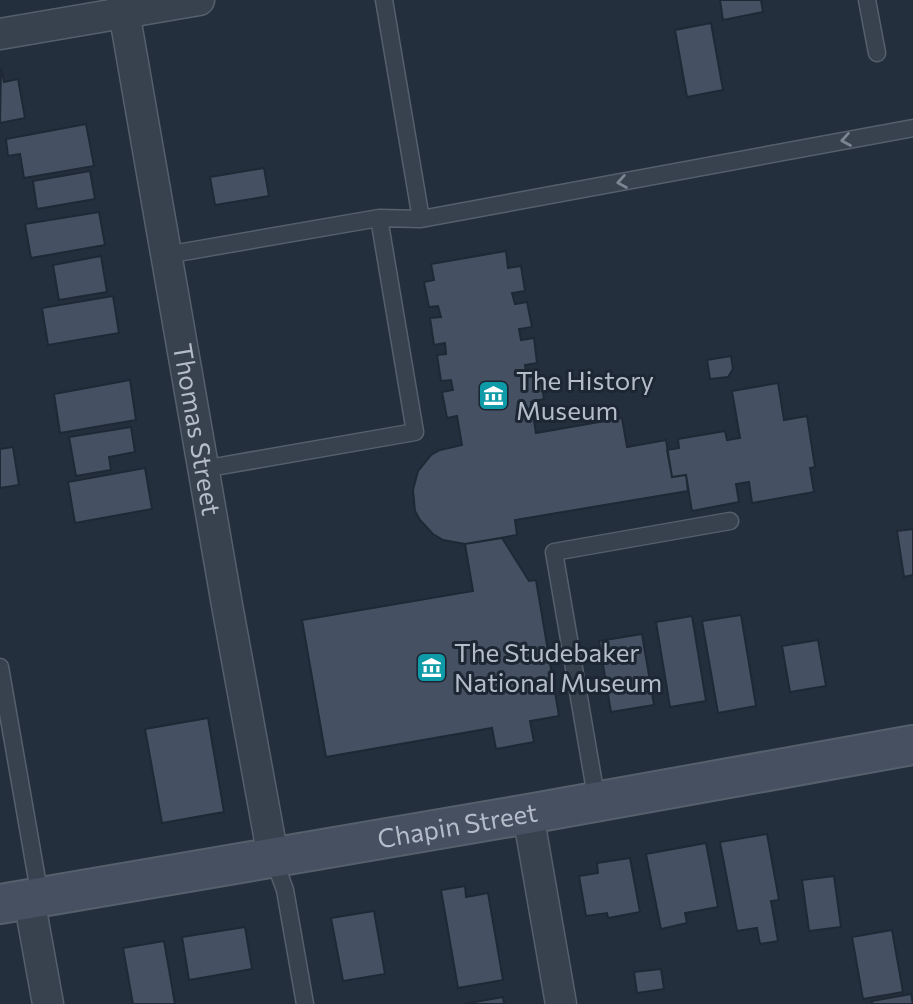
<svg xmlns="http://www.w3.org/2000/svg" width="913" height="1004" font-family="Commissioner,sans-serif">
	<rect width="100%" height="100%" fill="#242f3e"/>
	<path fill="#455162" stroke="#1f2835" stroke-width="2" d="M720 0H761L763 12 723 20Z
		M711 23 723 90 687 97 675 30Z
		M1 67 4 82 18 79 25 118 0 123Z
		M86 124 94 166 24 178 20 154 8 156 6 139Z
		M264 168 269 196 215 205 210 177Z
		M90 171 95 199 37 209 33 181Z
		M99 212 105 245 31 258 25 224Z
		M506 251 508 268 521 266 525 291 512 293 515 304 527 302 532 327 519 329 521 340 534 338 537 363 525 365 527 377 540 375 544 399 531 402 536 433 622 418 627 447 666 440 672 477 686 475 688 491 515 520 517 535 465 544 443 540 433 534 420 520 415 511 413 490 418 471 431 455 440 450 462 445 457 416 447 418 442 392 453 390 451 380 441 381 437 355 446 354 445 343 434 345 430 318 441 317 438 306 429 307 424 282 434 280 431 264Z
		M101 256 107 292 59 300 53 265Z
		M113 296 119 333 48 345 42 308Z
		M731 356 733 369 728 377 710 379 707 360Z
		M130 380 136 420 60 433 54 394Z
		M778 383 784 420 807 416 815 467 810 468 814 492 752 503 749 482 736 484 739 502 692 511 686 475 672 477 667 450 679 448 678 439 725 431 727 440 740 438 732 391Z
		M131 427 135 452 109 457 111 470 76 476 69 437Z
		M13 447 19 485 0 488V449Z
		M145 468 152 509 75 523 68 482Z
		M913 529V575L904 577 897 531Z
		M502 538 529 581 536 580 559 716 530 721 534 742 496 749 492 728 326 757 302 620 473 591 465 544Z
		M741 615 756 706 718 713 702 621Z
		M692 616 706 701 670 707 656 622Z
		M642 634 654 705 611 712 599 641Z
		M818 640 826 686 790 692 782 646Z
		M208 718 224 812 162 823 145 729Z
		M767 834 779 900 771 901 778 941 760 944 757 928 737 931 720 842Z
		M706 843 718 907 685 913 687 923 661 929 646 854Z
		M630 858 640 912 608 918 607 913 586 916 579 876 598 873 597 863Z
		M834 876 841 927 809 931 802 880Z
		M465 886 466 897 488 893 503 980 458 988 441 890Z
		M374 911 385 974 343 981 331 918Z
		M245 927 252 969 189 980 182 937Z
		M892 930 903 992 863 999 852 937Z
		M164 941 175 1004H133L123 948Z
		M661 969 664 989 637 993 634 972Z
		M911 994 913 1004H872V1001Z
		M503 997 504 1004H464Z"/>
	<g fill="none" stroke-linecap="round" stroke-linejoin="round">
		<defs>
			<path id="lane" d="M384 0 421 219
				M867 0 877 53
				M379 218 421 219 913 128
				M166 255 379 218 415 432 203 469
				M0 667 40 897
				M597 802 554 552 730 521
				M273 857 285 890 305 1004"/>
			<g id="street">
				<path id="s1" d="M122 0 227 605 273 857"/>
				<path d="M0 34 199 0"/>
				<path d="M528 814 561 1004"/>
				<path d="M29 899 48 1004"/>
			</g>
			<g id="secondary">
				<path id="s2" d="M0 904 528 814 913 745"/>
			</g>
		</defs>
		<use href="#lane" stroke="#565f6c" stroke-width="19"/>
		<use href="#street" stroke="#565f6c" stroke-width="33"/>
		<use href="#secondary" stroke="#565f6c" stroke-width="42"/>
		<use href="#lane" stroke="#38414e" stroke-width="16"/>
		<use href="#street" stroke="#38414e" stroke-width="30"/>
		<use href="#secondary" stroke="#465061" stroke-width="38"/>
	</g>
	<defs><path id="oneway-chevron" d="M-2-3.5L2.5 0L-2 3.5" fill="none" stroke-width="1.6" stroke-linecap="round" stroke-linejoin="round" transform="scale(1.75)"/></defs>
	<g stroke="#7c8592">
		<use href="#oneway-chevron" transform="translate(846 140) rotate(170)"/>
		<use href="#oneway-chevron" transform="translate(622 182) rotate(170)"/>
	</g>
	<defs>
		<symbol id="museum-square" viewBox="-11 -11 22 22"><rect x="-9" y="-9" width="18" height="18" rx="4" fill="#0f9aa8" stroke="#1d2633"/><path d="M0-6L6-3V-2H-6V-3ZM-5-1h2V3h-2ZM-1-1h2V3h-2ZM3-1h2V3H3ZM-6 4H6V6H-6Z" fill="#fff"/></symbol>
	</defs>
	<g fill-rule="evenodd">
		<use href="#museum-square" x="476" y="378" width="35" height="35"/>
		<use href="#museum-square" x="414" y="650" width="35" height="35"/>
	</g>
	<g text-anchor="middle" stroke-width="6" stroke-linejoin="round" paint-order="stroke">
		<g font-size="26" fill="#b4bcc9" stroke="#1d2633" text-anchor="start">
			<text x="516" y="390">The History<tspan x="516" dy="30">Museum</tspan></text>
			<text x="454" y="662">The Studebaker<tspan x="454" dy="30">National Museum</tspan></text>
		</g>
		<g font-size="26" fill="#b4bcc9" stroke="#1d2633">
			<text dy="9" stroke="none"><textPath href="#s1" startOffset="436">Thomas Street</textPath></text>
			<text dy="9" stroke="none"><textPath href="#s2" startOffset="464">Chapin Street</textPath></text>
		</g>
	</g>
</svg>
